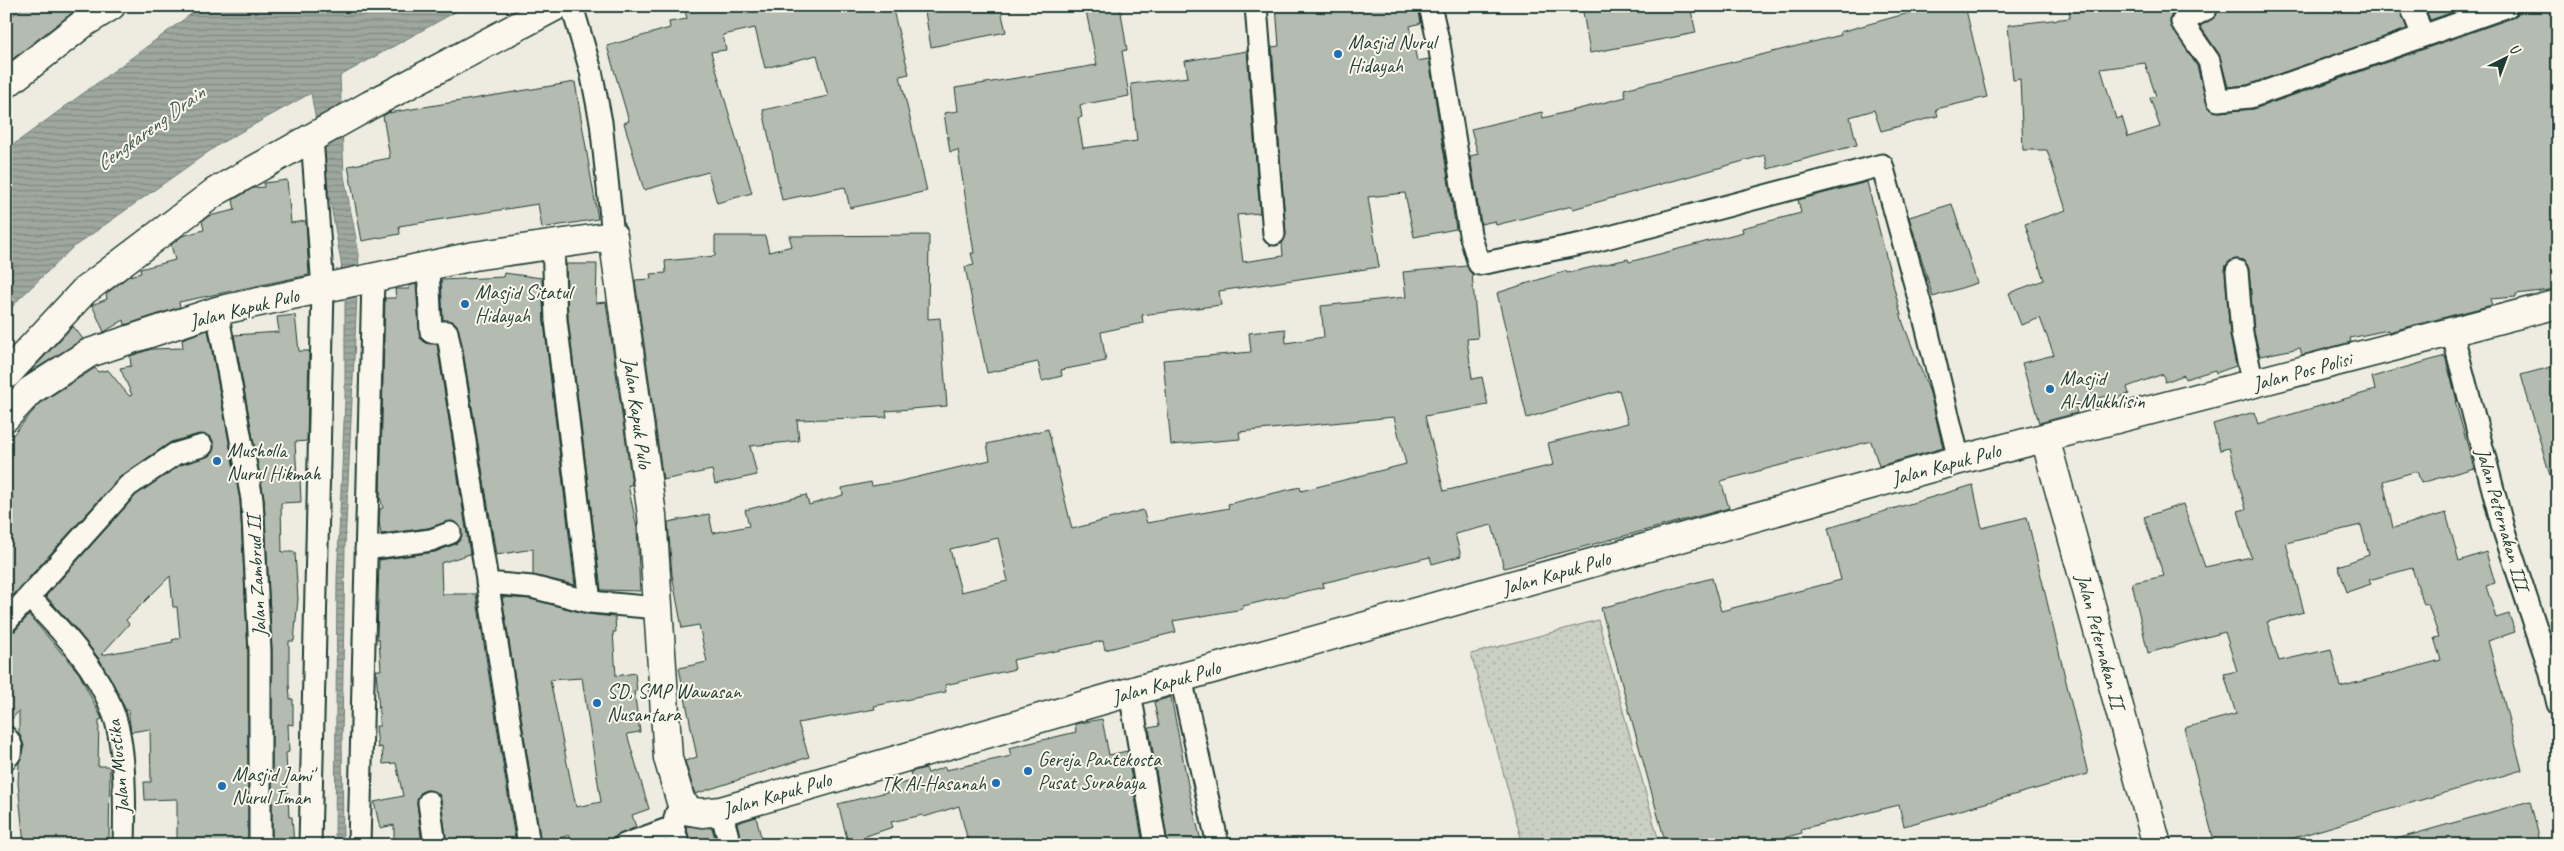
<svg xmlns="http://www.w3.org/2000/svg" width="2564" height="851" font-family="Caveat,sans-serif">
	<defs>
		<pattern id="green-dots" width="8" height="8" patternUnits="userSpaceOnUse" patternTransform="scale(1.25)"><rect width="8" height="8" fill="#cbcfc4"/><path d="M2 2h.1M6 6h.1" fill="none" stroke="#aeb3a9" stroke-width="1.8" stroke-linecap="round"/></pattern>
		<pattern id="water-rules" width="6" height="5" patternUnits="userSpaceOnUse" patternTransform="scale(1.25)"><rect width="6" height="5" fill="#9fa89f"/><path d="M0 2.5h6" fill="none" stroke="#818a82"/></pattern>
	</defs>
	<rect width="100%" height="100%" fill="#eeece1"/>
	<filter id="ink" filterUnits="userSpaceOnUse"><feTurbulence type="fractalNoise" baseFrequency=".02" numOctaves="2"/><feDisplacementMap in="SourceGraphic" scale="10" xChannelSelector="R" yChannelSelector="G"/><feConvolveMatrix kernelMatrix="1 2 1 2 8 2 1 2 1" color-interpolation-filters="sRGB"/></filter>
	<g filter="url(#ink)">
		<path fill="url(#green-dots)" stroke="#75867c" d="M1598 620 1660 845H1523L1471 654Z"/>
		<path fill="url(#water-rules)" stroke="#6c7d74" d="M202 6H466L340 76 344 176 359 254 345 545 342 737 343 845H335L337 579 345 400V299L341 262 311 93 221 143 72 248 18 300 6 314V150Z"/>
		<path fill="#b4bbb0" stroke="#1f3d34" fill-rule="evenodd" d="M25 6H81L6 64V20Z
			M684 6H892L909 74 900 76 927 191 850 208 845 187 782 200 763 110 828 96 817 55 765 68 755 28 723 35 726 50 711 52 752 193 717 203 708 172 644 190 624 123 629 121 607 46 670 28 669 22 687 19Z
			M924 6H1000L1006 32 931 47Z
			M1085 6H1120L1127 50 1122 51 1129 96 1080 105 1082 117 1078 118 1083 148 1137 141 1131 84 1188 77 1185 61 1247 51 1260 213 1237 215 1243 262 1283 256 1282 243 1286 234 1272 47 1279 46 1276 6H1418L1421 23 1410 26 1417 61 1429 59 1456 229 1414 237 1405 193 1368 197 1379 267 1219 291 1221 305 1142 315 1143 323 1101 332 1106 361 1061 370 1062 376 1042 381 1038 362 987 373 965 267 974 265 971 253H974L958 150 950 152 944 113 958 111 955 88 1097 65Z
			M1582 6H1690L1696 33 1590 53Z
			M1934 6H1965L1987 97 1936 109 1938 116 1881 131 1874 110 1850 117 1857 145 1768 169 1765 155 1573 209 1572 206 1496 225 1495 221 1481 224 1470 156 1478 154 1471 129 1542 112 1543 118 1626 97 1624 89 1841 35 1840 32Z
			M2069 6H2185L2171 15 2170 23 2197 66 2208 108 2219 112 2254 109 2512 18 2518 14 2520 6H2558V289L2516 294V297L2490 299 2492 305 2388 332V330L2350 338 2351 342 2302 355 2300 348 2260 356 2254 332 2249 270 2243 260 2236 259 2226 265 2225 272 2230 335 2236 366 2216 373 2215 370 2185 379 2184 375 2165 382 2163 374 2127 387 2129 394 2108 401 2106 396 2075 404 2077 413 2039 423 2022 363 2054 355 2040 318 2021 325 2009 293 2044 280 2025 224 2066 210 2047 150H2023L2020 79 2013 80 2008 25 2070 18ZM2145 63 2156 96 2150 98 2160 127 2128 137 2122 117 2116 119 2101 69Z
			M2218 6H2399L2407 29 2247 85 2228 87 2219 54 2200 26 2216 16Z
			M2425 6H2470L2430 20Z
			M575 82 598 219 542 228 538 204 399 226 400 234 362 241 348 166 390 158 383 116 388 113Z
			M287 180 291 223 306 221 309 275 179 302 180 307 125 325 124 320 104 332 92 305 107 299 106 294 129 276 141 273 140 269 175 260 171 245 182 236 204 230 202 221 209 216 235 210 233 200 253 188 264 187V183Z
			M1867 182 1903 323 1930 393 1943 448 1879 466 1871 441 1721 481 1729 508 1504 568 1492 525 1455 534 1461 556 1432 564 1430 557 1323 583 1324 587 1243 606V609L1173 621 1176 632 1105 650 1103 641 1013 660 1015 669 945 685 946 692 874 706 875 709 798 723 809 757 695 794 685 761 697 757 679 668 707 662 699 625 682 628 672 575 668 522 709 514 713 533 749 526 745 510 806 495 809 505 843 495 842 488 871 482 872 486 897 482 990 460 987 444 1048 429 1072 529 1143 510 1147 523 1229 508 1228 504 1300 487 1301 491 1406 464 1394 417 1239 432 1240 439 1171 445 1163 360 1251 352 1249 333 1285 329 1286 343 1324 337 1321 306 1406 297 1403 272 1467 266 1472 274 1478 338 1467 339 1472 379 1482 377 1488 405 1425 416 1444 491 1553 465 1548 443 1628 423 1619 390 1527 418 1497 293 1566 271 1567 273 1628 259 1629 262 1743 232 1742 228 1801 213 1798 200ZM998 538 1008 581 961 592 950 549Z
			M1952 204 1977 283 1933 297 1909 217Z
			M929 235 928 319 940 318 947 406 886 411 887 417 797 420 799 441 750 446 757 475 715 484 712 470 663 480 635 280 651 279 650 274 666 273 665 261 715 256V236H765L769 252 792 246 789 236Z
			M566 264H597L596 303 606 302 632 485H628L637 528 640 591 601 590 568 319Z
			M504 273 542 278 544 322 575 585 533 575V549L496 555 462 345 457 325 452 321 443 320 441 280 503 277Z
			M416 284 420 338 425 343 437 344 470 554 441 563 442 594H476L516 845H447L441 800 439 794 428 790 421 792 417 803 422 845H394V825L380 828 374 802 403 796 396 763 383 764 382 747 378 748 376 726H380L376 670H381L379 639H377L379 560 435 552 455 544 462 535 458 524 452 521 428 528 381 534 379 522 380 509 383 508 380 497 385 298H396L395 289H409V286Z
			M295 315 299 351H309L307 441 295 442 297 478H300L301 502 281 503 282 552H295L298 599 294 641H289V683L290 699H293V725L288 724 289 752 286 753 289 817H292L294 845H272V650L264 498 234 335 279 332 277 317Z
			M73 326 83 339 29 373Z
			M208 330 240 500 248 651V845H177V799L145 800 144 782H151L150 729 131 732 128 710H126L100 660 76 629 46 596 136 495 180 465 211 455 214 448 211 437 199 434 171 442 121 476 6 603V443L40 403 95 368 98 372 108 370 129 396 132 395 120 368 131 366 130 356 152 349 183 348 182 339ZM170 576 173 607H177L180 638 172 640 173 642 101 655 129 624 126 620Z
			M2445 356 2457 401H2455L2474 468 2421 483 2417 471 2383 481 2393 528 2446 513 2459 561 2486 552 2495 583 2486 586 2496 618 2509 614 2515 632 2488 641 2522 770 2270 845H2215L2184 728 2236 714 2224 674 2237 671 2225 632 2148 653 2132 583 2164 576 2144 517 2183 504 2205 567 2251 557 2238 511 2246 509 2229 448 2220 450 2213 424 2254 412 2258 424 2375 390 2372 377ZM2361 525 2369 555 2338 566 2347 592 2371 584 2369 580 2412 568 2424 605 2428 604 2439 637 2434 638 2441 660 2340 687 2331 649 2279 661 2267 622 2304 612 2286 543Z
			M2558 365V486H2553L2521 375Z
			M1973 485 1982 528 2027 517 2088 774 1904 826 1899 805 1801 829 1802 833 1757 845H1666L1601 608 1712 578 1721 611 1841 580 1828 528Z
			M502 597 530 599 587 614 615 617 616 632H613L616 676 635 673 637 691H634L640 732 627 734 649 809 632 815 636 827 615 837 612 845H571L570 835 541 843ZM582 678 601 802 576 807 550 680Z
			M29 615 79 673 102 719 99 720 98 766H110L109 845H24L18 783 19 763 24 746 19 733V711L6 725V634L15 631Z
			M1171 697 1190 795 1202 845H1168L1149 728 1159 726 1154 702Z
			M1102 719 1109 755 1127 751 1143 845H969L959 806 924 817 923 815 891 822 893 827 848 842 838 804 891 791 890 786 913 781 910 772 926 768 928 773 945 767 946 770 1011 756 1009 748 1076 732 1075 724Z
			M2530 801 2541 845H2394L2393 840Z
			M756 817 763 845H742L737 823Z
			M686 826 712 828 717 845H691Z"/>
		<g fill="none" stroke-linecap="round" stroke-linejoin="round">
			<defs>
				<path id="street" d="M572 6 591 71 601 122 613 236
					M1256 6 1274 234
					M1430 6 1439 44 1470 234 1479 264 1587 243 1882 165 1924 317 1959 460
					M2206 6V9L2182 22 2209 61 2218 100 2250 97 2508 6
					M2411 6 2423 36
					M553 244 556 320 590 602
					M428 266 431 332H447L450 347 529 845
					M2237 271 2242 334 2253 384
					M217 311 252 499 260 651V845
					M2452 332 2503 528 2550 670 2558 704
					M366 549 431 540 450 533
					M487 583 532 587 590 602 658 608
					M29 597C63 632 98 668 114 715 126 748 125 809 124 845
					M6 622 128 486 175 454 202 446
					M1181 678 1218 845
					M1130 692 1156 845
					M6 737C13 745 14 751 6 759
					M429 802 435 845
					M721 811 730 845
					M676 814 673 827 679 845
					M310 845 323 289 312 137
					M359 845 373 278
					M624 845 673 827"/>
				<path id="secondary" d="M6 84 84 23 111 6
					M6 375 84 291 215 192 370 105 556 6
					M6 417 30 391 89 353 217 311 474 256 613 236 652 515 668 758 681 802 690 811 702 813 721 811 1130 692 1959 460 2558 304
					M2045 438 2157 845"/>
			</defs>
			<use href="#street" stroke="#1f3d34" stroke-width="25"/>
			<use href="#secondary" stroke="#1f3d34" stroke-width="31"/>
			<use href="#street" stroke="#fbf7ec" stroke-width="21"/>
			<use href="#secondary" stroke="#fbf7ec" stroke-width="28"/>
		</g>
	</g>
	<g fill="#1f6fb2" stroke="#fbf7ec" stroke-width="2">
		<circle cx="1338" cy="54" r="5"/>
		<circle cx="465" cy="304" r="5"/>
		<circle cx="2050" cy="389" r="5"/>
		<circle cx="217" cy="461" r="5"/>
		<circle cx="597" cy="703" r="5"/>
		<circle cx="1028" cy="771" r="5"/>
		<circle cx="996" cy="783" r="5"/>
		<circle cx="222" cy="786" r="5"/>
	</g>
	<g text-anchor="middle" stroke-width="4" stroke-linejoin="round" paint-order="stroke">
		<g font-size="20" fill="#1f3d34" stroke="#fbf7ec" text-anchor="start">
			<text x="1348" y="49">Masjid Nurul<tspan x="1348" dy="23">Hidayah</tspan></text>
			<text x="475" y="299">Masjid Sitatul<tspan x="475" dy="23">Hidayah</tspan></text>
			<text x="2060" y="385">Masjid<tspan x="2060" dy="23">Al-Mukhlisin</tspan></text>
			<text x="227" y="457">Musholla<tspan x="227" dy="23">Nurul Hikmah</tspan></text>
			<text x="607" y="698">SD, SMP Wawasan<tspan x="607" dy="23">Nusantara</tspan></text>
			<text x="1038" y="766">Gereja Pantekosta<tspan x="1038" dy="23">Pusat Surabaya</tspan></text>
			<text x="232" y="781">Masjid Jami'<tspan x="232" dy="23">Nurul Iman</tspan></text>
			<text x="986" y="790" text-anchor="end">TK Al-Hasanah</text>
		</g>
		<g font-size="20" fill="#1f3d34" stroke="#fbf7ec">
			<text transform="translate(244 308) rotate(-14)" y="7">Jalan Kapuk Pulo</text>
			<text transform="translate(2302 371) rotate(-15)" y="7">Jalan Pos Polisi</text>
			<text transform="translate(638 413) rotate(82)" y="7">Jalan Kapuk Pulo</text>
			<text transform="translate(1946 464) rotate(-15)" y="7">Jalan Kapuk Pulo</text>
			<text transform="translate(2503 519) rotate(74)" y="7">Jalan Peternakan III</text>
			<text transform="translate(1556 573) rotate(-16)" y="7">Jalan Kapuk Pulo</text>
			<text transform="translate(256 576) rotate(-93)" y="7">Jalan Zambrud II</text>
			<text transform="translate(2101 641) rotate(75)" y="7">Jalan Peternakan II</text>
			<text transform="translate(1166 682) rotate(-16)" y="7">Jalan Kapuk Pulo</text>
			<text transform="translate(118 767) rotate(-96)" y="7">Jalan Mustika</text>
			<text transform="translate(777 794) rotate(-16)" y="7">Jalan Kapuk Pulo</text>
		</g>
		<g font-size="21" font-style="italic" fill="#455d54" stroke="#fbf7ec">
			<text transform="translate(150 128) rotate(-36)" y="7">Cengkareng Drain</text>
		</g>
	</g>
	<rect width="2564" height="851" fill="none" stroke="#fbf7ec" stroke-width="25"/>
	<rect x="12" y="12" width="2539" height="826" fill="none" stroke="#1f3d34" stroke-width="2" filter="url(#ink)"/>
	<g transform="translate(2506 58) rotate(42)" stroke="#fbf7ec" stroke-width="4" paint-order="stroke">
	<path d="M0-4L9 19L0 12L-9 19Z" fill="#1f3d34"/>
	<text y="-8" font-size="14" font-weight="bold" text-anchor="middle" fill="#1f3d34">U</text>
	</g>
</svg>
